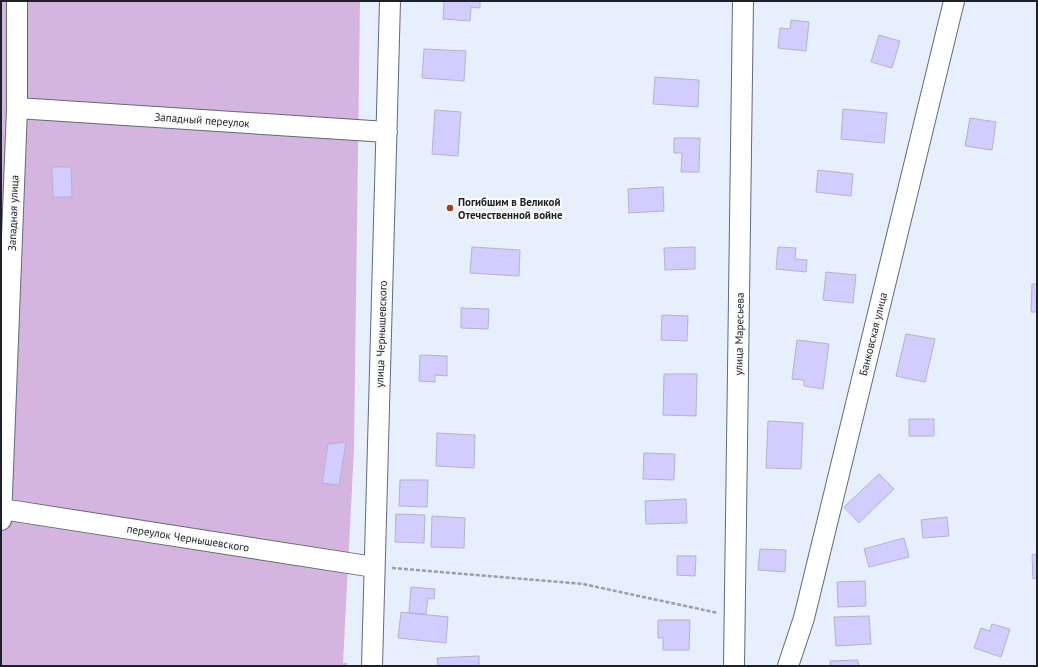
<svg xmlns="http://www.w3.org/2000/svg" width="1038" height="667" font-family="'PT Sans',sans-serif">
	<rect width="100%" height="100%" fill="#e7effc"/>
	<path fill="#d5b4e0" d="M1 1H360L354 449 343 663H347V666H1Z"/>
	<path fill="#d2ccff" stroke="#b5b3ca" d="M444 1H480V8L471 7 470 21 443 19Z
		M791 20 809 22 806 51 778 48 780 28 790 29Z
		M879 35 900 41 892 68 871 62Z
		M424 49 466 51 464 81 422 78Z
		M655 77 699 80 698 107 653 104Z
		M843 109 887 113 884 143 841 139Z
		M435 110 461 112 458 156 432 154Z
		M970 118 996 122 992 150 965 146Z
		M674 138H700L699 172H681L682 153H674Z
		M52 167H71L72 197H53Z
		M818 170 853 174 851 196 816 192Z
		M663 187 664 211 629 213 628 189Z
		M472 247 520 250 519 276 470 273Z
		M695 247V269L665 270 664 248Z
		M778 247 796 248 795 259 807 260 806 272 776 269Z
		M826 272 856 275 853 303 823 300Z
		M1032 284H1037V312H1031Z
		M461 308 489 309 488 329 461 328Z
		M662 315 688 316 687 341 661 340Z
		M906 334 935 339 925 382 896 376Z
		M797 340 829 344 823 389 804 386V380L792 379Z
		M420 355 447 356V376L435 375V382L419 381Z
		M664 374H697L696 416 663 415Z
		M909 419H934V436H909Z
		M768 421 803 423 801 469 766 468Z
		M437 433 475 435 474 468 436 466Z
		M346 442 339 485 322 483 328 444Z
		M644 453 675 454 674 480 643 479Z
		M879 474 894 489 859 523 844 507Z
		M400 480H428L427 507 399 506Z
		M686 499 687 523 646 524 645 501Z
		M396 514 425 515 424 543 395 542Z
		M432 516 465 518 464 548 431 547Z
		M947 517 949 536 923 538 921 520Z
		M904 538 909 557 869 567 864 549Z
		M760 549 786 550 785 572 758 570Z
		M1037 554V578L1033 579 1032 555Z
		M677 556H696L695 576 677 575Z
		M865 581 866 606 838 607 837 582Z
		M411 587 435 589 434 599 428 598 426 614 409 613Z
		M401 612 448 617 446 643 398 638Z
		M869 616 871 644 836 646 834 617Z
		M658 620H690L689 650H663V638H658Z
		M992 624 1010 629 1001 657 974 648 981 628 990 631Z
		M479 656V666H438L437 658Z
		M858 660 859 666H830V661Z"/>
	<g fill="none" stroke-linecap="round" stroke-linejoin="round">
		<defs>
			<path id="minor" d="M17 108 387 132
				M2 509 374 567
				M1 520 17 108V1
				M372 666 390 1
				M734 666 743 1
				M788 666 804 618 954 1"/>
		</defs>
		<use href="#minor" stroke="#5f6a7d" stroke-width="22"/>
		<path stroke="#989faa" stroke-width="2.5" stroke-dasharray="4 2" stroke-linecap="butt" d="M392 568 583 584 718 613"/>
		<use href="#minor" stroke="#fff" stroke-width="20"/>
	</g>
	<circle fill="#a43f11" stroke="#fbfbfb" stroke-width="1.5" cx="450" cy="208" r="4"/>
	<g text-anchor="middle" stroke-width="4" stroke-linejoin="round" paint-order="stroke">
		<g font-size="11" fill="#1c2129" stroke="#fbfbfb">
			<text transform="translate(202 120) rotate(4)" y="4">Западный переулок</text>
			<text transform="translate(13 213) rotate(-88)" y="4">Западная улица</text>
			<text transform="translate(381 334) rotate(-88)" y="4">улица Чернышевского</text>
			<text transform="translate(739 334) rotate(-89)" y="4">улица Маресьева</text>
			<text transform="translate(873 334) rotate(-76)" y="4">Банковская улица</text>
			<text transform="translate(188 538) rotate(9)" y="4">переулок Чернышевского</text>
		</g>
		<g font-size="11" font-weight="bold" fill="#1c2129" stroke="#fbfbfb" text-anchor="start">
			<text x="458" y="206">Погибшим в Великой<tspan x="458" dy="13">Отечественной войне</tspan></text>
		</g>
	</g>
	<rect width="1038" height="667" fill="none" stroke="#1c2129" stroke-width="4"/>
</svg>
